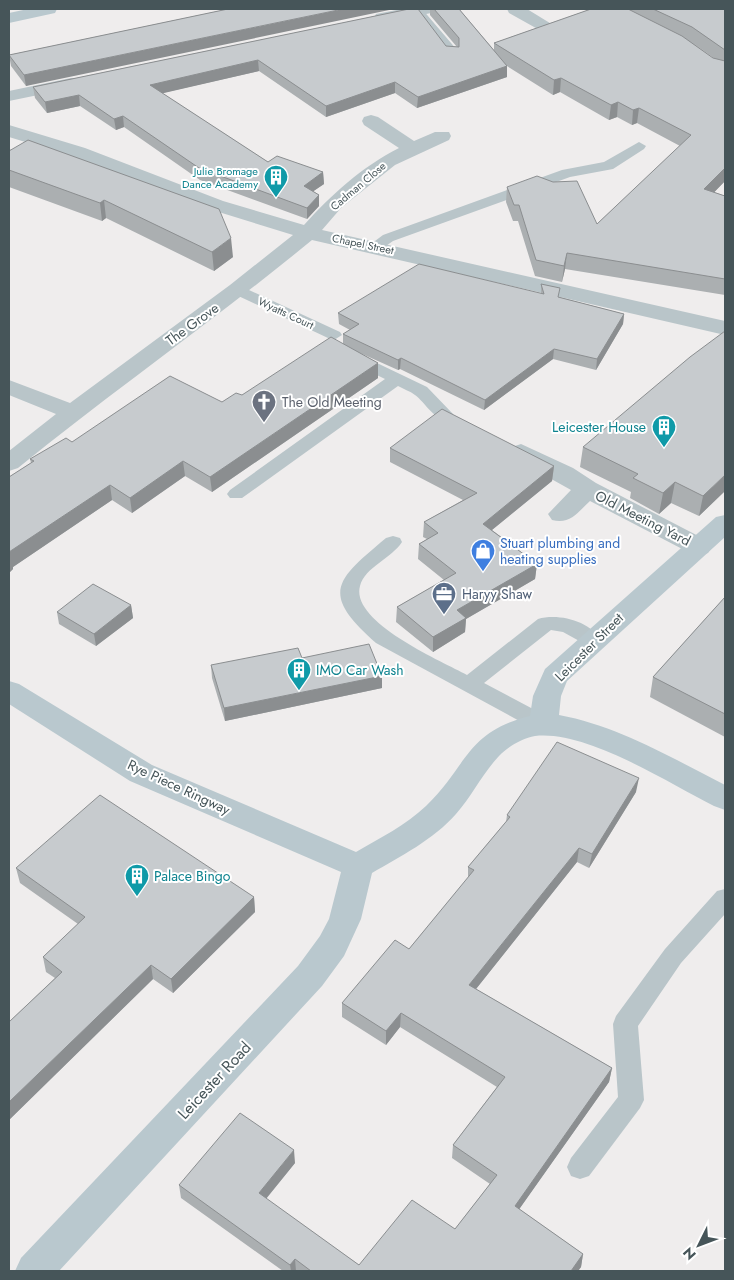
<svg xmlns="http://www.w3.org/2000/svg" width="734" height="1280" font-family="Jost,sans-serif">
	<rect width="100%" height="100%" fill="#efeded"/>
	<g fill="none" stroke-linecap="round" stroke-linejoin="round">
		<path fill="#b9c5c9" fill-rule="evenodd" d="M412 9H422L457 50 458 53 457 56H447Z
			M639 142 646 146 644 149 613 169 570 177 393 241 380 250H370L367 247 383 235 562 170 604 162Z
			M238 285 340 332 342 335 334 340 328 338 232 293 230 290Z
			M354 352 427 387 453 414 450 418C434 422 427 404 415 395 410 391 403 389 398 386L242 498H230L227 494 230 490 385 379 348 361 346 357 348 353Z
			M393 536 400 538 402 542C392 558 365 567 360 586 350 622 441 661 467 675L538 619C559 613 590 621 602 641L599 646 592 648 563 632 551 630 484 683 550 718 554 724 550 730 543 732 536 730 376 643C319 593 336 580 386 538Z
			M725 889V914L681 963 638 1026 644 1100 640 1108 589 1176 580 1179 571 1176 567 1167 571 1158 618 1097 613 1024 616 1016 665 949 717 891Z"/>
		<path fill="#b9c5c9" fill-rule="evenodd" d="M402 9H433L431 13 382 23 376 22 374 18 376 14Z
			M507 9H527L558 28 555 32H543L509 13Z
			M71 78 77 79 80 83 77 87 9 101V91Z
			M371 115 378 117 414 141 435 132H449L451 136 449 140 395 165 341 208 322 230 725 321V335L312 240C216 319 114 390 18 468L9 471V451L56 414 9 395V380L70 403 230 285 293 235 209 209 71 156 9 137V125L85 148 223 201 304 225C331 195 363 166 399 148L364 125 362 121 364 117Z
			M521 444 573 468 596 483 708 541 712 547 708 553 699 556 690 553 590 501C578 512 570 525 552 520L548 514 571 490 512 457 509 452 512 447Z"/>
		<path fill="#b9c8ce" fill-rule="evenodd" d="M28 9H57L55 13 9 23V13Z
			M725 515V537L567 681 561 696 559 715C618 726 672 758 725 785V810L714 806C668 783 587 730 535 736 522 738 508 747 499 756 482 774 472 796 456 814 433 840 401 856 372 873L361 919 344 956 322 986 59 1271H15L21 1258 298 966 320 936 329 919 341 872 130 781 9 704V681L19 684 152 765 356 852C380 838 406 825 426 806 468 766 465 732 530 716L533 696 545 669 716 517Z"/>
	</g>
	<path fill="#abafb1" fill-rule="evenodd" d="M228 9 26 86 11 66 9 55Z
		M409 9 446 46 457 47 430 15V9H459L494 50V43L591 9H725V181L714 192 725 196V295L565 269 562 282 535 276 518 221H513L506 202 507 187 597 224 680 146 637 123 632 125 617 117 609 120 560 92 553 95 507 66V77L417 108 395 93 326 117 259 71 162 93 268 162 323 172 324 184 313 191 319 195V206L307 219 200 180 124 127 116 130 80 106 47 113 35 98 33 87ZM690 41 715 59 713 58Z
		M9 149 233 257 214 271 106 218 102 221 9 187Z
		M541 284 559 297 624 314 623 324 596 370 553 359 484 410 400 369 398 370 360 353 378 363V378L212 492 185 476 132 513 112 500 13 567V569L9 573V477L31 463 30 459 72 442 222 402 242 395 343 344V334L350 330 339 324 338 313 541 293Z
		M583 447 725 491 699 516 671 503 659 514 630 498 631 492 580 467Z
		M390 448 554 466 552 481 492 530 537 564 535 579 466 619 465 632 433 652 396 622 397 607 444 580 418 559 419 544 427 539 423 537 424 522 463 500 390 462Z
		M725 597V737L650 697 653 677Z
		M131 605 133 618 96 646 59 624 57 612Z
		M302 658 382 676V688L225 721 212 678 211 665Z
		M636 792 589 868 577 862 476 989 612 1068 609 1082 519 1209 583 1254 581 1267 578 1271H283L181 1198 179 1185 295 1163 266 1199 359 1265 455 1229 490 1184 452 1158 453 1145 497 1087 400 1027 386 1045 342 1017V1003L409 949 468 878V867L506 822 507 815Z
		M16 868 254 897 255 912 173 993 153 979 9 1120V1022L55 978 46 972 43 957 78 924 20 883Z"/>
	<path fill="#8b8e90" d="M343 9H394L26 86 24 75Z
		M258 60 259 71 151 96 150 85Z
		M507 66V77L417 108 418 97Z
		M561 78 560 92 553 95 554 80Z
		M395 82V93L326 117V106Z
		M79 95 80 106 47 113 45 102Z
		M618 102 617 117 609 120 611 105Z
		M639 108 637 123 632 125 633 110Z
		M123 116 124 127 116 130 114 119Z
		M725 168V181L702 205 704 189Z
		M323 172 324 184 305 197 304 186Z
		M319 195V206L307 219V208Z
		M104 200 106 218 102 221 100 203Z
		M231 238 233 257 214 271 212 252Z
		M567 253 565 269 562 282 564 266Z
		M624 314 623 324 596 370 597 359Z
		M554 349 553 359 484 410 485 400Z
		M401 358 400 369 398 370V360Z
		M378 363V378L212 492 210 477Z
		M183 461 185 476 132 513 130 498Z
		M554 466 552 481 482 538 483 524Z
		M725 475V491L699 516 703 496Z
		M675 482 671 503 659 514 663 493Z
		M110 485 112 500 13 567V569L9 573V552Z
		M537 564 535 579 466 619 465 632 433 652V637L457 610Z
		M131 605 133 618 96 646 94 634Z
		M382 676V688L225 721 224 708Z
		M639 778 636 792 589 868 592 854Z
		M579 848 577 862 468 999 469 985Z
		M254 897 255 912 173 993 171 979Z
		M151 965 153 979 9 1120V1102Z
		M401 1013 400 1027 386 1045V1031Z
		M612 1068 609 1082 513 1218 515 1206Z
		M294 1150 295 1163 260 1206 259 1193Z
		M583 1254 581 1267 578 1271H571Z
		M295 1259 296 1271H291L290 1265Z"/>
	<path fill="#c7cbce" stroke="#8b8e90" d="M228 9H343L24 75 9 55Z
		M409 9H418L446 46 459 47V38L434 9H459L507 66 418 97 395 82 326 106 258 60 150 85 268 162 277 156 323 172 304 186 319 195 307 208 199 168 123 116 114 119 79 95 45 102 33 87Z
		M591 9H628L682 36 713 58 725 61V168L704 189 725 196V279L567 253 564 266 536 260 519 205H514L507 187 537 176 553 182 577 181 597 224 691 135 639 108 633 110 618 102 611 105 561 78 554 80 494 43Z
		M653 9H725V50L692 27Z
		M28 140 219 209 231 238 212 252 104 200 100 203 9 170V151Z
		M419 264 544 294 541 284 560 288 558 297 624 314 597 359 554 349 485 400 401 358 398 360 343 334 359 324 338 313Z
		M725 331V475L703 496 675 482 663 493 633 478 638 474 583 447 690 357Z
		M331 337 378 363 210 477 183 461 130 498 110 485 9 552V510H10L9 509V477L34 461 30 459 66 438 72 442 170 376 222 402 236 393 242 395Z
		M442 409 554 466 483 524 537 564 457 610 466 618 433 637 397 607 456 573 419 544 438 533 424 522 477 493 390 448Z
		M93 584 131 605 94 634 57 612Z
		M725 597V714L653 677Z
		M369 644 382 676 224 708 211 665 298 648 302 658Z
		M557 742 639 778 592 854 579 848 469 985 612 1068 515 1206 583 1254 571 1271H311L295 1259 290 1265 179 1185 240 1113 294 1150 259 1193 359 1265 412 1200 455 1229 497 1175 453 1145 505 1077 401 1013 386 1031 342 1003 395 940 409 949 474 870 468 867 510 817 507 815Z
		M100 795 254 897 171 979 151 965 9 1102V1022L62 972 43 957 85 917 16 868Z"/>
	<defs>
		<symbol id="building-pin" viewBox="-11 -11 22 30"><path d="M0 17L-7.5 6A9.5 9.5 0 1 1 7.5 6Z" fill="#0f9aa8" stroke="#fff"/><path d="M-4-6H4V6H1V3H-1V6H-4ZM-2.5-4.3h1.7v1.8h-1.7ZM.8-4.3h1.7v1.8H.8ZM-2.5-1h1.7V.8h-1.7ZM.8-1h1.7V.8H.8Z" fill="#fff"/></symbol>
		<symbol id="church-pin" viewBox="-11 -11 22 30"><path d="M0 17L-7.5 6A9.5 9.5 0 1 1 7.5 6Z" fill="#6b7280" stroke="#fff"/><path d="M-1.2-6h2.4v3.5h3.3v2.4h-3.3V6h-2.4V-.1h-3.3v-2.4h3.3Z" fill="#fff"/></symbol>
		<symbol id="shop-pin" viewBox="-11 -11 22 30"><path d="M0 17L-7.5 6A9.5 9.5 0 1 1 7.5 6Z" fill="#3f7fe0" stroke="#fff"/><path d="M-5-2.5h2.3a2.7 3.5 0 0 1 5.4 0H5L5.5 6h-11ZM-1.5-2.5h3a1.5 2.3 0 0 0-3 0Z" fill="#fff"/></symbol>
		<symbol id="office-pin" viewBox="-11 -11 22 30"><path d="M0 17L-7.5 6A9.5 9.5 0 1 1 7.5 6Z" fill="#5c6f8a" stroke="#fff"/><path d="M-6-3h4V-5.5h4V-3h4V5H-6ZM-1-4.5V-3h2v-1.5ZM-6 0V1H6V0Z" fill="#fff"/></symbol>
	</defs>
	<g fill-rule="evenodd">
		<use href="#building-pin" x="262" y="163" width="28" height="38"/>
		<use href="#church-pin" x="250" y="388" width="28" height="38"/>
		<use href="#building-pin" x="650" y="413" width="28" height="38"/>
		<use href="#shop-pin" x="469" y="537" width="28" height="38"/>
		<use href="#office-pin" x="430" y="580" width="28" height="38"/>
		<use href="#building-pin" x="285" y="656" width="28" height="38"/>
		<use href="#building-pin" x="123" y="862" width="28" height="38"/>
	</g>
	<g text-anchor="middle" stroke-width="4" stroke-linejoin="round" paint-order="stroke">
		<g font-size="11" fill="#0d838f" stroke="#fff" text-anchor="end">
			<text x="258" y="175">Julie Bromage<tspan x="258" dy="13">Dance Academy</tspan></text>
		</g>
		<g font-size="11" fill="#465559" stroke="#fff">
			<text transform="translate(358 186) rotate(-40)" y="4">Cadman Close</text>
			<text transform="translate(363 244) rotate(12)" y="4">Chapel Street</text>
			<text transform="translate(286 313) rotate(25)" y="4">Wyatts Court</text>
		</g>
		<g font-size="14" fill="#465559" stroke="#fff">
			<text transform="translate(192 324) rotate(-36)" y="5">The Grove</text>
			<text transform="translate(643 518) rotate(27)" y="5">Old Meeting Yard</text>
			<text transform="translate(589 647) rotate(-45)" y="5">Leicester Street</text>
			<text transform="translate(179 787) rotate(25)" y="5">Rye Piece Ringway</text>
		</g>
		<g font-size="14" fill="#5b616d" stroke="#fff" text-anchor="start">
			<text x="282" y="407">The Old Meeting</text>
		</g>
		<g font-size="14" fill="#0d838f" stroke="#fff" text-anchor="start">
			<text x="646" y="432" text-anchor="end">Leicester House</text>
			<text x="316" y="675">IMO Car Wash</text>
			<text x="154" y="881">Palace Bingo</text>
		</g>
		<g font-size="14" fill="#366cbe" stroke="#fff" text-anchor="start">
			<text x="500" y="548">Stuart plumbing and<tspan x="500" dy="16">heating supplies</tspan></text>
		</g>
		<g font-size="14" fill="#4e5e75" stroke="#fff" text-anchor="start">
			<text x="462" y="599">Haryy Shaw</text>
		</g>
		<g font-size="16" fill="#465559" stroke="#fff">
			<text transform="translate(214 1080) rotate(-47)" y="6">Leicester Road</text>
		</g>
	</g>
	<rect width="734" height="1280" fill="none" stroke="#465559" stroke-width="20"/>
	<g transform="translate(699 1245) rotate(228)" stroke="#ffffff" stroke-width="4" paint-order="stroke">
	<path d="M0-4L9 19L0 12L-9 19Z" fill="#465559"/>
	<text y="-8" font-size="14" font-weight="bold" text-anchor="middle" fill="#465559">N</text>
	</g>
</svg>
